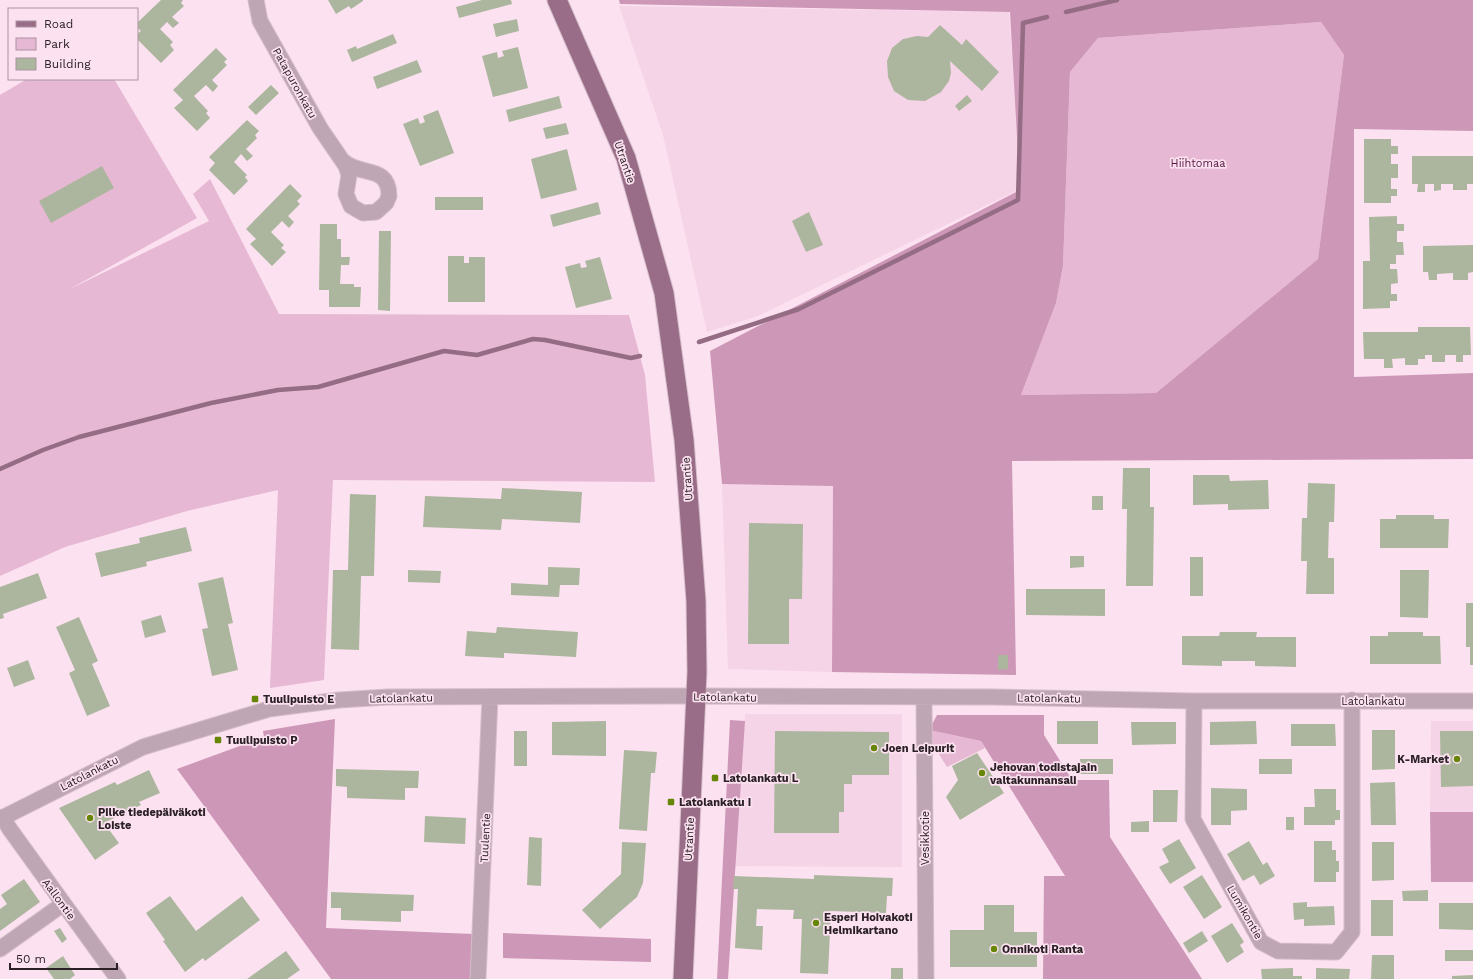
<svg xmlns="http://www.w3.org/2000/svg" width="1473" height="979" font-family="'Work Sans',sans-serif">
	<rect width="100%" height="100%" fill="#fce1f0"/>
	<path fill="#f6d4e7" d="M619 6 1009 12 1022 188 758 316 707 332 663 135Z
		M722 484 833 485 832 672 728 669Z
		M745 714H902V867L735 866Z
		M1431 721H1473V812H1430Z"/>
	<path fill="#e7b8d3" d="M1321 22 1344 55 1318 259 1156 393 1021 395 1056 303 1063 266 1070 72 1098 38Z
		M27 79H114L197 218 70 289 209 221 193 194 210 179 279 314 629 315 645 375 655 482 333 480 324 680 270 688 278 490 187 511 65 547 0 576V95Z
		M929 730 981 741 985 748 947 767 930 740Z"/>
	<path fill="#cd97b7" fill-rule="evenodd" d="M619 0H1473V131L1354 129V377L1473 373V459L1012 461 1016 675 832 672 833 486 722 484 710 351 1020 190 1010 12 620 4ZM1321 22 1344 55 1318 259 1156 393 1021 395 1056 303 1063 266 1070 72 1098 38Z
		M937 715H1044V735L1072 780H1109L1110 837 1202 979H1043L1044 876H1065L981 741 929 730Z
		M335 719 326 928 473 934 471 979H331L177 769 264 737 263 731Z
		M730 720 745 721 728 979H717Z
		M1430 812H1473V882H1431Z
		M503 933 651 939V962L503 958Z"/>
	<g fill="none" stroke-linecap="round" stroke-linejoin="round">
		<path stroke="#946c83" stroke-width="4.5" d="M1066 12 1117 0
			M699 342 799 309 1018 200 1023 23 1047 17
			M0 469 43 450 79 437 211 403 278 390 318 387 444 351 477 355 533 339 545 340 631 358 640 356"/>
	</g>
	<path fill="#acb69e" d="M161 0H183L181 3 184 6 172 17 179 23 173 28 167 22 160 29 173 42 170 45 174 50 161 63 137 39V34L141 31 137 27V23Z
		M328 0H363V1L351 9 349 6 336 14Z
		M482 0H511L512 4 459 18 456 7Z
		M517 19 519 31 496 37 493 24Z
		M940 25 962 45 966 39 999 72 982 91 950 61 951 73 949 81 941 92 925 101 908 100 894 91 888 77 887 61 892 48 903 39 917 36 928 37Z
		M393 34 397 43 352 62 347 50 356 46 357 49Z
		M518 47 528 88 493 97 482 56 497 52 498 58 504 56 502 51Z
		M216 48 227 59 224 62 227 65 212 80 218 86 213 92 206 85 194 96 208 111 206 113 210 118 197 131 174 108 183 100 173 90Z
		M417 60 422 72 377 89 373 77Z
		M271 85 279 93 256 115 248 107Z
		M967 95 972 101 959 111 955 106Z
		M559 96 562 108 509 122 506 110Z
		M438 110 454 153 420 166 403 124 418 118 420 124 425 122 423 116Z
		M247 120 259 131 255 135 257 138 246 149 253 156 247 161 241 154 234 162 247 175 245 177 248 181 234 195 209 170 215 163 209 157Z
		M566 123 569 134 546 139 543 128Z
		M1364 139H1391V146H1398V154H1391V164H1398V178H1391V189H1397V196H1391V203H1364Z
		M567 149 577 190 541 199 531 159Z
		M1412 156H1473V184H1467V190H1453V184H1441V190L1434 191V184H1425V192H1417L1418 184H1412Z
		M102 166 114 188 51 223 39 201Z
		M290 184 302 196 297 201 300 204 288 216 294 222 289 228 282 221 271 232 284 245 281 248 286 252 272 266 250 244 256 239 246 229Z
		M435 197H483V210H435Z
		M598 202 601 214 553 227 550 215Z
		M809 212 823 245 806 252 792 221Z
		M1397 216V224H1404V231H1397V242H1403L1404 255H1396V264H1390V269H1397L1398 283 1391 284V294H1397V301H1390V308L1363 309V261H1370L1369 217Z
		M320 224H337V239H341V257H350L349 265H341L340 284H354V287H361L360 307H329V290H319Z
		M379 231H391L390 311 378 310Z
		M1473 245V272L1468 273V280H1453V273L1437 274V280H1429L1428 272H1423V246Z
		M448 256H464V263H469V257H485V302H448Z
		M600 257 612 299 576 308 565 267 580 263 581 268 587 267 585 261Z
		M1418 327H1470L1471 355H1463V362H1456V355H1445V362H1432V355H1425V359H1418V365H1405V358L1392 359 1393 368H1384V359H1364L1363 332H1418Z
		M1123 468H1150V507H1154L1153 586H1126L1127 509H1122Z
		M1193 475H1229L1230 481 1268 480 1269 509 1228 510V504L1193 505Z
		M1308 483 1335 484 1334 522H1329L1328 558H1334V594H1306L1307 561H1301L1302 518H1307Z
		M502 488 582 492 580 523 502 519 501 530 423 527 425 496 501 499Z
		M350 494 376 495 374 576H361L359 650 331 649 333 570H348Z
		M1092 496H1103V510H1092Z
		M1396 515H1434V519H1449L1448 548H1380V519H1396Z
		M749 523 803 524 802 599H789V644H748Z
		M186 527 192 551 146 562 147 566 101 577 95 553 140 543 139 538Z
		M1070 556H1084V567L1070 568Z
		M1190 557H1203V596H1190Z
		M548 567 580 568 579 585H560L559 597 511 595V583L548 585Z
		M408 570 441 571 440 583 408 582Z
		M1400 570H1429L1428 618 1400 617Z
		M38 573 47 598 3 614 4 618 0 619V587Z
		M223 577 233 623 228 624 238 670 212 676 202 629 208 628 198 583Z
		M1026 589H1105V616L1026 615Z
		M1466 603H1473V665H1470V647H1466Z
		M161 615 166 632 145 638 141 621Z
		M79 617 98 661 92 664 110 706 87 716 69 673 75 670 56 627Z
		M497 627 578 632 576 657 504 653V658L465 656 467 631 496 633Z
		M1220 632H1257L1256 637H1296V667L1255 666V661H1222V666L1182 665V636H1219Z
		M1388 632H1423V636H1440L1441 664H1370V636H1388Z
		M998 655H1008V669L998 670Z
		M28 660 35 679 14 687 7 668Z
		M606 721V756L552 755V722Z
		M1057 721H1098V744H1057Z
		M1256 721 1257 744 1210 745V722Z
		M1131 722H1176V744L1132 745Z
		M1291 724H1335L1336 746H1291Z
		M1372 730H1395V769L1372 770Z
		M514 731H527V766H514Z
		M775 731 889 732V775H852V784H844V812H839V833H774Z
		M1440 731H1473V786L1441 787Z
		M624 750 657 752 655 773H651L647 831 619 829Z
		M977 753 1004 793 960 820 946 797 958 780 952 766Z
		M1080 759H1113V774H1080Z
		M1259 759H1292V774H1259Z
		M336 769 419 771 418 788H405V800L347 798V787L336 786Z
		M149 770 160 793 139 802 141 805 104 823 119 843 95 860 59 808 115 782 117 785Z
		M1395 782 1396 825H1371L1370 783Z
		M1211 788 1247 789V810L1231 811V825H1211Z
		M1314 789H1336V810H1340V820H1335V825H1304V807H1315Z
		M1153 790H1178L1177 822H1153Z
		M425 816 466 818 465 844 424 842Z
		M1286 817H1294V830H1286Z
		M1149 821V832H1131V822Z
		M529 837 542 838 541 886 527 885Z
		M1179 839 1196 868 1170 884 1159 867 1169 862 1162 849Z
		M1249 841 1263 865 1267 862 1275 876 1260 885 1254 875 1243 881 1227 854Z
		M1314 841H1332V850H1336V861H1339V872H1336V882H1314Z
		M622 842 646 843 643 883 637 897 600 929 582 910 621 874Z
		M1372 842H1394V880L1372 881Z
		M814 875 893 878 892 896H887L886 913 831 911 828 974 800 973 802 919H793L794 910 757 909 756 926H763L762 950 735 948 738 889H733L734 876 814 879Z
		M1202 875 1222 907 1204 919 1183 887Z
		M24 879 40 902 0 931V909L7 904 1 895Z
		M1428 890V901H1403L1402 891Z
		M331 892 414 895 413 911H401V922L341 920V908H331Z
		M170 896 196 931 242 896 260 920 205 961 203 958 185 972 163 941 165 940 146 913Z
		M1371 900H1393V936H1371Z
		M1307 902V907L1334 906 1335 925 1304 926V919L1294 920 1293 903Z
		M1439 903H1473V930L1439 929Z
		M984 905H1014V932H1037V967H950V930H984Z
		M1232 923 1244 942 1240 945 1244 952 1227 963 1211 936Z
		M60 928 67 939 62 943 54 931Z
		M1202 931 1208 941 1189 953 1183 943Z
		M1445 950H1473V961H1445Z
		M286 951 300 970 287 979H247Z
		M1372 955H1394V979H1371Z
		M63 956 75 975 70 979H54L46 968Z
		M891 968H903V979H891Z
		M1293 968V976H1302V979H1262L1261 969Z
		M1316 968 1350 969 1349 979H1316Z
		M1473 975V979H1452V976Z"/>
	<g fill="none" stroke-linecap="round" stroke-linejoin="round">
		<defs>
			<path id="minor" d="M256 0 260 21 320 128 346 166 349 175 346 194 351 206 363 213 376 212 386 203 389 196C389 164 360 177 343 161
				M924 698 926 979
				M1194 701 1193 819 1261 942 1278 951 1336 952 1352 932V700
				M3 817 9 828 118 979
				M0 819 143 747 269 709 339 700 388 697 675 696 993 697 1194 701H1473
				M0 949 63 904
				M478 979 490 697"/>
			<path id="major" d="M557 0 626 158 664 293 684 440 696 601 697 672 683 979"/>
		</defs>
		<use href="#minor" stroke="#d6becb" stroke-width="17"/>
		<use href="#major" stroke="#d6becb" stroke-width="21"/>
		<use href="#minor" stroke="#bfa6b4" stroke-width="15"/>
		<use href="#major" stroke="#996d87" stroke-width="19"/>
	</g>
	<g fill="#668706" stroke="#fce1f0" stroke-width="1.5">
		<rect x="251" y="695" width="8" height="8" rx="2"/>
		<rect x="214" y="736" width="8" height="8" rx="2"/>
		<circle cx="874" cy="748" r="4"/>
		<circle cx="1457" cy="759" r="4"/>
		<circle cx="982" cy="773" r="4"/>
		<rect x="711" y="774" width="8" height="8" rx="2"/>
		<rect x="667" y="798" width="8" height="8" rx="2"/>
		<circle cx="90" cy="818" r="4"/>
		<circle cx="816" cy="923" r="4"/>
		<circle cx="994" cy="949" r="4"/>
	</g>
	<g text-anchor="middle" stroke-width="3.5" stroke-linejoin="round" paint-order="stroke">
		<g font-size="11" fill="#2a2025" stroke="#fce1f0">
			<text transform="translate(295 83) rotate(61)" y="4">Patapuronkatu</text>
			<text transform="translate(625 162) rotate(71)" y="4">Utrantie</text>
			<text transform="translate(687 479) rotate(-94)" y="4">Utrantie</text>
			<text transform="translate(725 697) rotate(1)" y="4">Latolankatu</text>
			<text transform="translate(401 698) rotate(-1)" y="4">Latolankatu</text>
			<text transform="translate(1049 698) rotate(1)" y="4">Latolankatu</text>
			<text x="1373" y="705">Latolankatu</text>
			<text transform="translate(89 773) rotate(-27)" y="4">Latolankatu</text>
			<text transform="translate(485 838) rotate(-87)" y="4">Tuulentie</text>
			<text transform="translate(925 838) rotate(-90)" y="4">Vesikkotie</text>
			<text transform="translate(689 839) rotate(-87)" y="4">Utrantie</text>
			<text transform="translate(59 899) rotate(54)" y="4">Aallontie</text>
			<text transform="translate(1245 912) rotate(60)" y="4">Lumikontie</text>
		</g>
		<g font-size="11" fill="#561641" stroke="#fce1f0">
			<text x="1198" y="167">Hiihtomaa</text>
		</g>
		<g font-size="11" font-weight="bold" fill="#2a2025" stroke="#fce1f0" text-anchor="start">
			<text x="263" y="703">Tuulipuisto E</text>
			<text x="226" y="744">Tuulipuisto P</text>
			<text x="882" y="752">Joen Leipurit</text>
			<text x="1449" y="763" text-anchor="end">K-Market</text>
			<text x="990" y="771">Jehovan todistajain<tspan x="990" dy="13">valtakunnansali</tspan></text>
			<text x="723" y="782">Latolankatu L</text>
			<text x="679" y="806">Latolankatu I</text>
			<text x="98" y="816">Pilke tiedepäiväkoti<tspan x="98" dy="13">Loiste</tspan></text>
			<text x="824" y="921">Esperi Hoivakoti<tspan x="824" dy="13">Helmikartano</tspan></text>
			<text x="1002" y="953">Onnikoti Ranta</text>
		</g>
	</g>
	<rect x="8" y="8" width="130" height="72" fill="#fce1f0" stroke="#a8949f"/>
	<rect x="16" y="21" width="20" height="6" fill="#996d87" stroke="#a8949f"/>
	<text x="44" y="28" font-size="12" fill="#2a2025">Road</text>
	<rect x="16" y="38" width="20" height="12" fill="#e7b8d3" stroke="#a8949f"/>
	<text x="44" y="48" font-size="12" fill="#2a2025">Park</text>
	<rect x="16" y="58" width="20" height="12" fill="#acb69e" stroke="#a8949f"/>
	<text x="44" y="68" font-size="12" fill="#2a2025">Building</text>
	<path d="M10 963v6h107v-6" fill="none" stroke="#2a2025" stroke-width="2"/>
	<text x="16" y="963" font-size="12" fill="#2a2025" stroke="#fce1f0" stroke-width="3" paint-order="stroke">50 m</text>
</svg>
